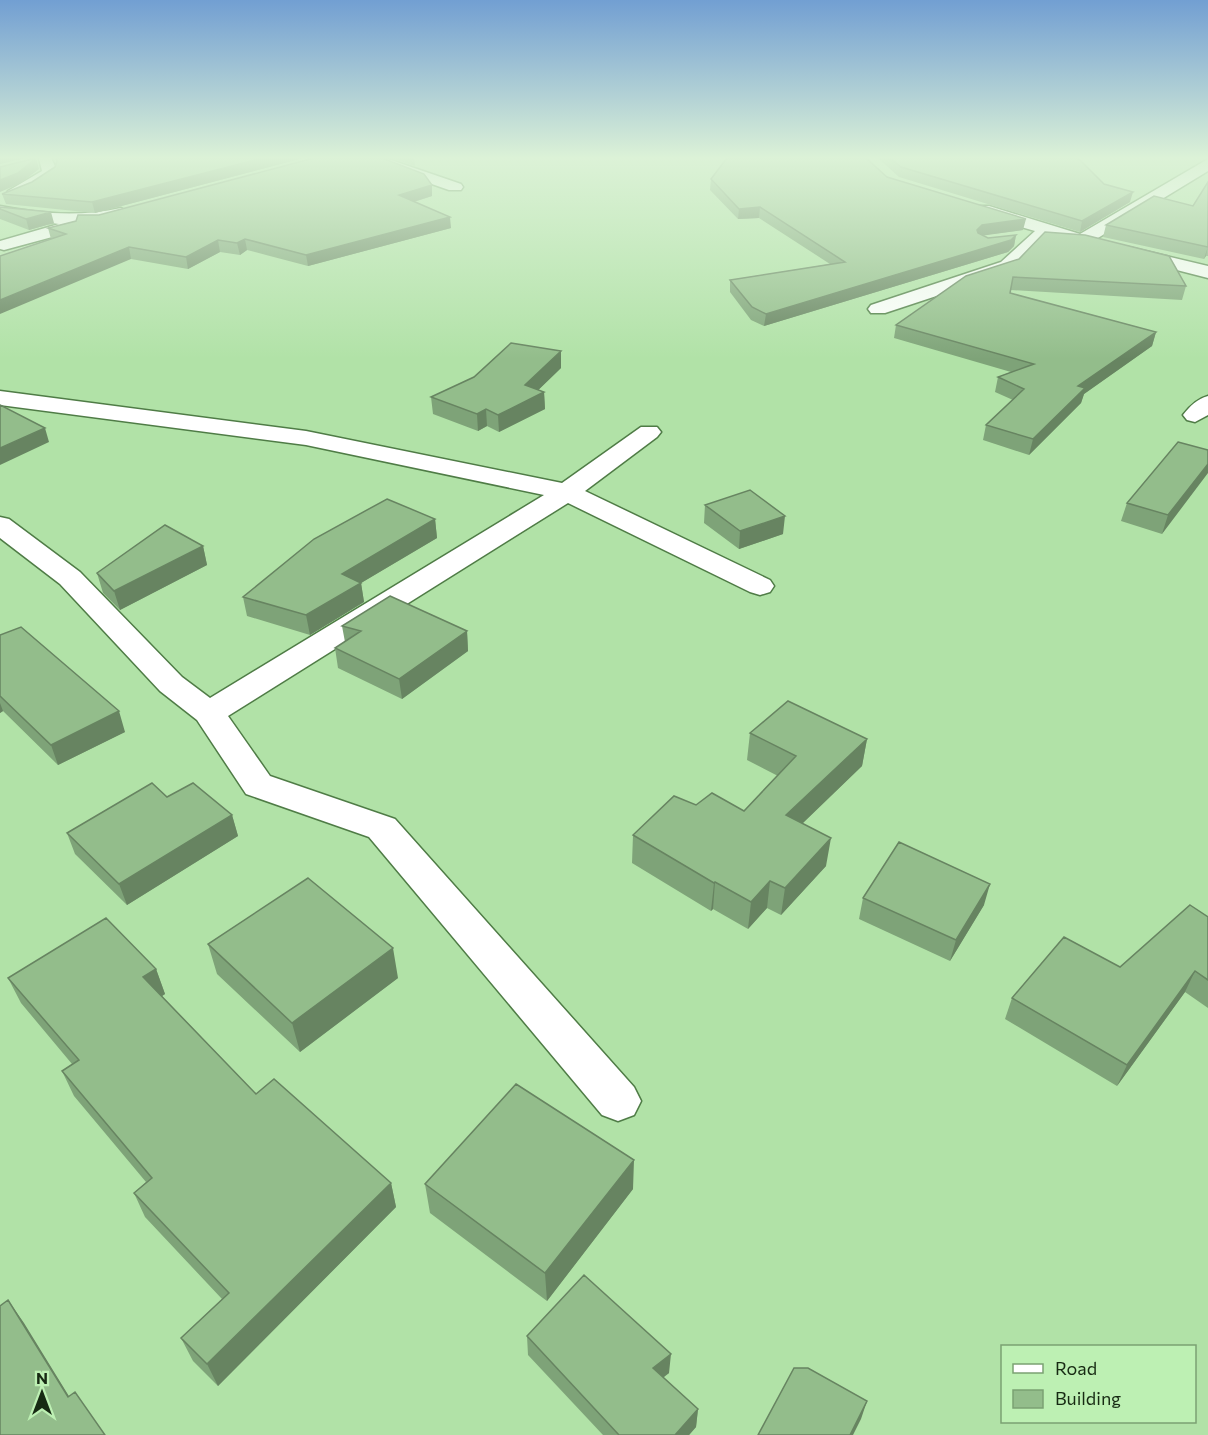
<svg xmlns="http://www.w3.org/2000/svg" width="1208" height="1435" font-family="Commissioner,sans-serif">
	<rect width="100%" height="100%" fill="#b1e2a7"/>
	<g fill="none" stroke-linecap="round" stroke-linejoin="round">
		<defs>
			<path id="minor" d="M39 158H51L58 172 56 175C43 185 25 202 8 197L6 194 8 191 42 171Z
				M363 158H385L461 184 463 187 461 190H449L366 161Z
				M1208 159V171L1088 244 1082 245 1045 234 1043 240 1015 270 885 313H871L868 309 871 305 1001 262 1035 231 977 214 975 210 977 206H989L1080 234Z
				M0 206C41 214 80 217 121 208L129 213 127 217 79 224 78 230 4 250 0 249V241L59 224 0 216Z
				M1128 247 1208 266V278L1122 256 1119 252 1122 248Z
				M0 391 306 431 562 483 641 427H657L661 432 657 437 585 491 770 580 774 586 770 592 760 595 750 592 568 503 228 716 270 776 395 819 634 1087 641 1101 634 1115 618 1121 602 1115 369 837 246 794 197 720 160 691 60 584 0 538V517L9 519 80 572 182 677 210 698 544 495 306 445 0 405Z
				M1208 396V415L1195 422 1187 420 1183 415C1190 406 1197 399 1208 396Z"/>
		</defs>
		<use href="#minor" stroke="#4f7c46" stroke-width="3"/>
		<use href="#minor" fill="#fff" fill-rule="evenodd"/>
	</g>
	<path fill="#7ea378" d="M55 158H303L95 213 6 204 2 194 32 182 55 167 57 162Z
		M391 158H414L415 166Z
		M878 158H1078L1104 184 1130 202 1080 232 899 177Z
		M887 177 1023 230 983 235 988 238 1016 235 1014 246 1008 252 764 326 751 320 730 292V280L830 264 759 218 738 219 710 190 711 179Z
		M1208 182V256H1206L1204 259 1103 237 1106 225 1193 206Z
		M432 185V196L414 202 451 228 308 266 247 250 240 255 220 252 188 269 131 259 51 239 48 228 99 215Z
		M0 207 54 223 29 230 0 219Z
		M1019 259 1186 286 1182 300 1011 290 1010 293 1156 332 1152 346 1084 394 1081 403 1029 455 983 440 986 425 1013 400 995 392 998 377 1011 372 894 338 896 325Z
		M561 368 538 390 544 392 545 409 499 432 487 426 478 431 433 414 431 397Z
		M1208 450 1162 534 1121 521 1127 503Z
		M705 505 783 534 739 549 704 523Z
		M435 519 437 538 361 583 364 602 310 635 247 616 243 597Z
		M203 546 207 565 120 610 103 593 97 573Z
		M342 626 467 631 468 651 402 699 338 668 335 648 345 642Z
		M0 635 125 732 58 765 3 711 0 713Z
		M750 733 867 739 862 766 802 824 826 866 781 915 767 908 748 929 713 909 711 911 632 863 633 835 696 805 744 811 778 776 747 760Z
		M167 797 232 815 238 836 127 905 75 854 67 833Z
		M863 898 984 905 950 961 859 919Z
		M1208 917V1008L1185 992 1117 1086 1005 1019 1012 998 1120 967Z
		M208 944 398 978 300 1052 217 974Z
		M156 969 165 994 162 996 256 1094 391 1183 396 1207 218 1386 193 1361 181 1338 222 1299 145 1217 134 1193 146 1182 74 1096 62 1071 72 1064 21 1003 8 978Z
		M425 1184 633 1189 547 1301 430 1213Z
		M527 1336 669 1373 663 1378 698 1409 696 1427 689 1435H603L528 1355Z"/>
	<path fill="#678461" d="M0 158H26L0 164Z
		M36 158 39 169 21 183 0 192V180Z
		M263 158H303L95 213 92 202Z
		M432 185V196L400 206 399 195Z
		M1133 192 1130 202 1080 232 1082 221Z
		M760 207 759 218 738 219 739 209Z
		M51 212 54 223 29 230 26 219Z
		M450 217 451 228 308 266 306 255Z
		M1026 219 1023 230 980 236 975 241 977 230 982 225Z
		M1016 235 1014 246 1008 252 764 326 766 314Z
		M245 239 247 250 240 255 237 243Z
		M218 240 220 252 188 269 186 257Z
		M1208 246 1206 256 1204 259Z
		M129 247 131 259 0 314V300Z
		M1156 332 1152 346 1084 394 1081 403 1029 455 1033 439 1078 386Z
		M561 351V368L527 401 544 392 545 409 499 432 498 415 525 385Z
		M486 409 487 426 478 431 477 414Z
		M45 428 49 442 0 465V448Z
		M1208 464V473L1162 534 1168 515Z
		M785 516 783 534 739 549 740 531Z
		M435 519 437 538 361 583 364 602 310 635 306 615 342 574Z
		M203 546 207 565 120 610 114 591Z
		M467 631 468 651 402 699 399 679Z
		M0 703 3 711 0 713Z
		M119 711 125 732 58 765 51 745Z
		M867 739 862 766 782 843 786 815Z
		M232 815 238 836 127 905 119 884Z
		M831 838 826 866 781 915 785 888Z
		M770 881 767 908 748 929 751 902Z
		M715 882 713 909 711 911 714 883Z
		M990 884 984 905 950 961 956 940Z
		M393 948 398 978 300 1052 292 1023Z
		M156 969 165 994 153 1002 143 977Z
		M1195 971 1185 992 1117 1086 1127 1065Z
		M634 1160 633 1189 547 1301 545 1273Z
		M391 1183 396 1207 218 1386 207 1364Z
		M8 1300 24 1323 83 1419 68 1397Z
		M671 1354 669 1373 651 1386 653 1368Z
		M867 1401 861 1419 853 1435H850Z
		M698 1409 696 1427 689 1435H675Z"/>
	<path fill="#93bd8b" stroke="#678461" stroke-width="1.5" d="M36 158 18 173 0 180V167Z
		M56 158H263L92 202 2 194 32 182 55 167 57 161Z
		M314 158H382L424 174 432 185 399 195 450 217 306 255 245 239 237 243 218 240 186 257 129 247 0 300V256L66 234 48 228 76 221 78 215H99Z
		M727 158H866L887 177 1026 219 982 225 977 230 978 233 988 238 1016 235 1011 240 766 314 752 307 730 280 845 262 760 207 739 209 711 179Z
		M890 158H1078L1104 184 1133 192 1082 221 901 167Z
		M1208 182V247L1106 225 1154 196 1193 206Z
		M0 207 51 212 26 219 0 209Z
		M1045 232 1085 235 1169 256 1186 286 1013 277 1010 293 1156 332 1078 386 1085 388 1033 439 986 425 1024 389 998 377 1034 364 896 325 966 276 1019 259Z
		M511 343 561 351 525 385 544 392 498 415 486 409 477 414 431 397 474 377Z
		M0 405 45 428 0 448Z
		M1178 442 1208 450V464L1168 515 1127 503Z
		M750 490 785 516 740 531 705 505Z
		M387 499 435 519 342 574 361 583 306 615 243 597 314 539Z
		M165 525 203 546 114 591 97 573Z
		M390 596 467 631 399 679 335 648 361 631 342 626Z
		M21 627 119 711 51 745 0 696V635Z
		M788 701 867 739 786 815 831 838 785 888 770 881 751 902 715 882 714 883 633 835 674 796 696 805 712 793 744 811 796 756 750 733Z
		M152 783 167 797 193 783 232 815 119 884 67 833Z
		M899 842 990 884 956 940 863 898Z
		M308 878 393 948 292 1023 208 944Z
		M1190 905 1208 917V980L1195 971 1127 1065 1012 998 1064 937 1120 967Z
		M106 918 156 969 143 977 256 1094 274 1079 391 1183 207 1364 181 1338 229 1293 134 1193 152 1178 62 1071 79 1060 8 978Z
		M516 1084 634 1160 545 1273 425 1184Z
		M584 1275 671 1354 653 1368 698 1409 675 1435H619L527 1336Z
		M8 1300 68 1397 75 1392 105 1435H0V1306Z
		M794 1368H808L867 1401 850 1435H758Z"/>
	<linearGradient id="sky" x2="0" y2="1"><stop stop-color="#729fd2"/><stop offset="0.44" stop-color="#dcf2d7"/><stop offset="1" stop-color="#dcf2d7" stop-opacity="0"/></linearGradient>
	<rect width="1208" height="359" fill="url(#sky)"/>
	<rect x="1001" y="1345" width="195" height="78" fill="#bdf0b3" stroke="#7ba173" stroke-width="1.5"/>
	<rect x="1013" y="1364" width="30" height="9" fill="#ffffff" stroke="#7ba173" stroke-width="1.5"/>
	<text x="1055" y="1375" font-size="18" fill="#172a13">Road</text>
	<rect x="1013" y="1390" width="30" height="18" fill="#93bd8b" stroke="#7ba173" stroke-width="1.5"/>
	<text x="1055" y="1405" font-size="18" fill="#172a13">Building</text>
	<g transform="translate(42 1393)" stroke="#bdf0b3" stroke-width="4.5" paint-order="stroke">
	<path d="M0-4.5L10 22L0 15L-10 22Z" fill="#172a13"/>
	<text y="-9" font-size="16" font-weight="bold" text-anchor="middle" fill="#172a13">N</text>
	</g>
</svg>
